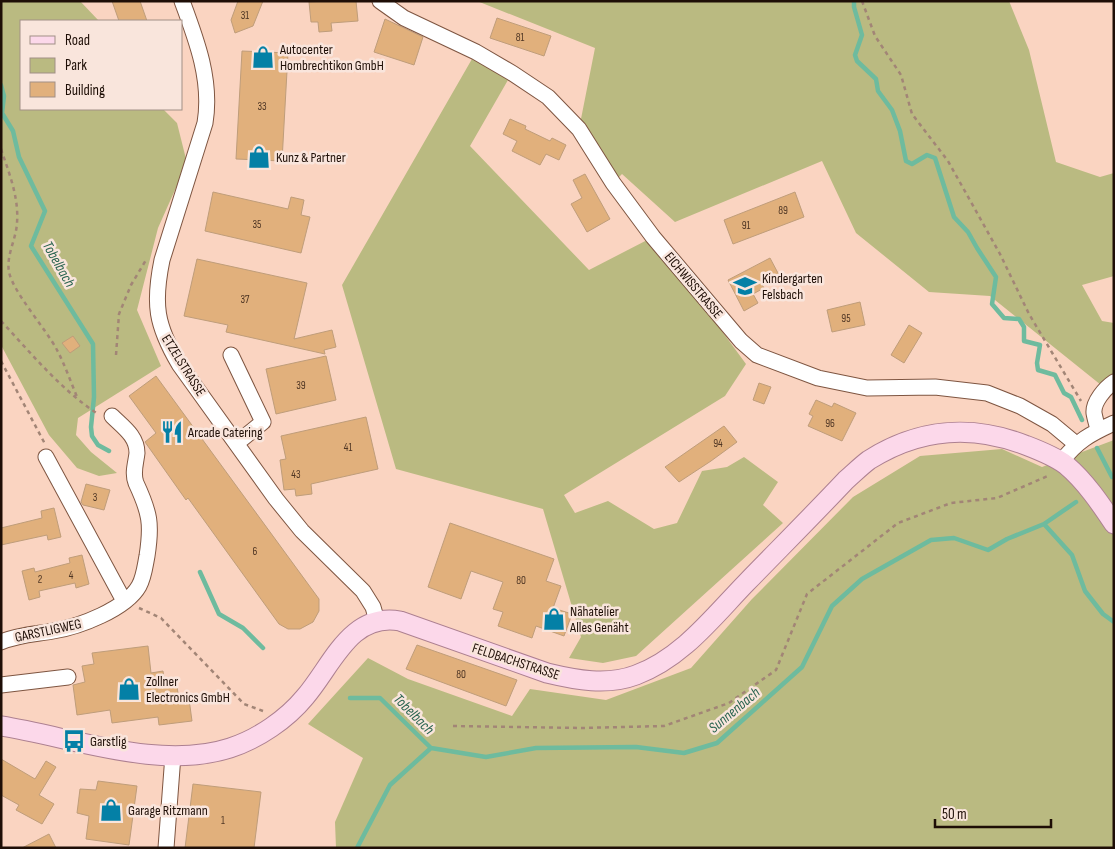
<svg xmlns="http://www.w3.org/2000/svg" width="1115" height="849" font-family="'Sofia Sans Condensed',sans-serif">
	<rect width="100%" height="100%" fill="#fad4c1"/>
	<path fill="#baba81" d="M1 1H80L99 21H21V109H163L177 123 187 163 158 228 137 310 161 366 78 418 76 435 91 452 117 473 99 476 77 468 49 435 1 345Z
		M477 1H1009L1029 50 1056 162 1100 177 1114 173V276L1082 285 1102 321 1114 323V382L1101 385 990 296 929 292 856 233 822 161 675 222 622 174 613 183 579 129 595 48Z
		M476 52 512 73 470 146 589 270 653 237 746 364 725 396 564 495 575 513 608 501 654 529 677 523 702 471 727 467 744 457 778 482 763 505 783 523 636 656 603 663 569 658 581 637 543 509 396 469 342 285Z
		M1114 440V848H336L335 822 363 758 308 724 368 658 408 679 512 716 530 689 606 700 691 668 752 599 853 497 920 456 1002 449 1042 467Z"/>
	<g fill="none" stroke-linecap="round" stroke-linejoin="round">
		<path stroke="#6ebb9e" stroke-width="4.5" d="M854 1V7L862 35 855 55 857 61 876 79 878 91 892 110 900 131 906 161 912 164 927 155 935 158 954 217 968 232 977 248 996 277 992 304 1004 318 1019 319 1024 327V341L1040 345 1037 363 1038 370 1055 375 1064 393 1071 397 1082 420
			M1 85 4 96 2 113 13 131 19 157 45 211 31 246 93 344 94 397 91 427 92 436 98 445 109 451
			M1097 448 1112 477
			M1044 524 1072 555 1085 591 1103 614 1114 622
			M200 572 219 614 243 628 263 648
			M350 698H380L431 748
			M357 848 390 785 431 748 486 757 536 748 636 747 684 753 717 743 802 667 832 606 862 579 931 540 954 538 988 550 1007 539 1044 524 1076 502"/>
	</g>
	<path fill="#e1b07c" stroke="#bf9d7a" d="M112 1H140L147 21H119Z
		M238 1H263L253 26 235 33 231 20Z
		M323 1H356L358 21 331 23 332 31 319 32 318 22H311L309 2Z
		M497 18 551 36 544 56 490 38Z
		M385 19 423 37 414 65 374 52Z
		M242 51 288 53 282 161 236 159Z
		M510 119 526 126 525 129 550 141 552 138 566 145 559 160 546 154 540 165 512 151 517 141 503 134Z
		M585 174 610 219 587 232 571 204 582 198 573 180Z
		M213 192 288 209 291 197 304 200 301 215 310 217 301 253 205 231Z
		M795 192 804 217 733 244 724 220Z
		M770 258 779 275 761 283 764 288 753 294 758 303 744 311 728 280Z
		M197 259 307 283 294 339 332 330 336 347 324 350 325 354 226 332 228 325 184 316Z
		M860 302 865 325 832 332 827 310Z
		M909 325 922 333 904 363 891 355Z
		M73 336 80 346 70 353 62 343Z
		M326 356 336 400 276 414 266 369Z
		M156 376 319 599V611L313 622 300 629H288L279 624 188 498 186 500 145 442 156 433 129 396Z
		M759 383 771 387 764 404 753 400Z
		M816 400 832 407 834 403 856 413 842 441 808 426 813 416 809 414Z
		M366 417 378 469 311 484 312 494 296 496 295 489 284 490 280 460 286 459 281 436Z
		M724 426 737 442 711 461 679 482 665 467Z
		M86 484 110 490 104 510 83 505 81 502Z
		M54 508 61 537 48 540 47 535 1 545V528L42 518 41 511Z
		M450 523 554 559 546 581 561 586 553 608 572 614 564 636 536 626 532 638 498 626 503 612 493 609 503 582 471 571 461 599 428 587Z
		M82 555 89 584 76 588 75 583 39 591 40 597 29 600 22 571 34 568 35 572 70 563 69 558Z
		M417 645 517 680 506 706 406 669Z
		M148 646 151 673 163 671 165 687 177 686 179 701 189 699 192 721 159 725 158 717 112 723 110 710 77 715 73 685 85 682 82 666 94 664 92 653Z
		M1 759 35 779 46 761 56 767 39 795 54 804 42 824 16 810 19 805 1 795Z
		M98 781 137 786 129 845 86 839 89 816 77 813 80 789 96 790Z
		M193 784 261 792 254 848H185Z
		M49 834 56 848H22Z"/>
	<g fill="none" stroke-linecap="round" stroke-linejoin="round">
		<defs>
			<path id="minor" d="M182 1C197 41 212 81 205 123L162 260C153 304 156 325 179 364L276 499 302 531 363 591 373 607 377 621
				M380 1 404 18 476 52 512 73 548 97 579 129 613 183 653 237 741 341 757 355 818 378 867 388 935 387 987 393 1020 406 1052 424 1076 444
				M231 355 263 422 237 443
				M1098 430C1097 425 1095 419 1094 413 1093 402 1105 388 1114 382
				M46 457 124 601
				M1061 462C1077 441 1090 434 1114 423
				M1 642C17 635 36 634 53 631 79 627 126 609 139 586 144 577 145 566 147 556 152 524 150 513 136 483 132 473 136 463 137 453 137 436 123 427 112 416
				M1 685 68 677
				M166 848 173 755"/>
			<path id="major" d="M1 726C72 737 159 771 230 748 258 739 287 719 305 697 332 666 350 612 400 621L547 673C576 680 607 686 636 675 682 658 713 617 746 583 779 549 813 515 846 480 854 473 861 466 869 460 918 429 971 424 1025 445 1038 450 1054 456 1066 465 1085 481 1100 503 1114 524"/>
		</defs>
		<use href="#minor" stroke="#7e5541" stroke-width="17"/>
		<use href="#major" stroke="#ad8091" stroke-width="21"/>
		<path stroke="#a28576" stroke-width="2.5" stroke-dasharray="4 4" stroke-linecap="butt" d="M862 1 875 36 901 75 912 114 948 161 1000 254 1029 314 1081 401
			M1 149C9 173 19 197 17 223 16 240 6 255 9 272 13 292 46 329 57 350 65 365 71 383 78 399
			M1 321C31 353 61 390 98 414
			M116 355 119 314 131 285 146 260
			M1 361 45 444
			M139 608 161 618 244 704 263 711
			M453 726 581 728 664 726 729 703 776 670 807 594 898 523 951 503 997 498 1050 475"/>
		<use href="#minor" stroke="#fff" stroke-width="15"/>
		<use href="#major" stroke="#fcd8ea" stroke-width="19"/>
	</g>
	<defs>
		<symbol id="shop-bare" viewBox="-9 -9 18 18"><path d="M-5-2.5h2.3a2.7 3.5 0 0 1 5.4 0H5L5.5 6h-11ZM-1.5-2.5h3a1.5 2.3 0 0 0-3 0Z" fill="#0480a6" stroke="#f9e5dc" stroke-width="2.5" paint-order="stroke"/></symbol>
		<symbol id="school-bare" viewBox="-9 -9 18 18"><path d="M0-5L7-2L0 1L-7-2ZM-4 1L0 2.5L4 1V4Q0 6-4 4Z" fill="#0480a6" stroke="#f9e5dc" stroke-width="2.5" paint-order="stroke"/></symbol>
		<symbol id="restaurant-bare" viewBox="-9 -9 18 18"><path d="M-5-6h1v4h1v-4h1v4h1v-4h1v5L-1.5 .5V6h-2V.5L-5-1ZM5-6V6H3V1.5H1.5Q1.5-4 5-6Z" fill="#0480a6" stroke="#f9e5dc" stroke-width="2.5" paint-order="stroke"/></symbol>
		<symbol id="bus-bare" viewBox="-9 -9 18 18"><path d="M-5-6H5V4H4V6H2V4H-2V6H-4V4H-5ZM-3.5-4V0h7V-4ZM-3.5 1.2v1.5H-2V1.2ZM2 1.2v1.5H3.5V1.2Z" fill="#0480a6" stroke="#f9e5dc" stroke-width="2.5" paint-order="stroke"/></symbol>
	</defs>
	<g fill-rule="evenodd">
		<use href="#shop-bare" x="247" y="41" width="32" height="32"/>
		<use href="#shop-bare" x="243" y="141" width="32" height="32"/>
		<use href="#school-bare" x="729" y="270" width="32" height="32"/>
		<use href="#restaurant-bare" x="156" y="416" width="32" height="32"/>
		<use href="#shop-bare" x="538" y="603" width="32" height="32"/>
		<use href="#shop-bare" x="113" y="673" width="32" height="32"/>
		<use href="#bus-bare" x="58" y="725" width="32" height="32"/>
		<use href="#shop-bare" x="95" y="794" width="32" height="32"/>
	</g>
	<g text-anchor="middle" stroke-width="5" stroke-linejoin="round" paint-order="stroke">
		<g font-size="11" fill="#4f3624">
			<text x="245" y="19">31</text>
			<text x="520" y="41">81</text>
			<text x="262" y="110">33</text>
			<text x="783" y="214">89</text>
			<text x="257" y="228">35</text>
			<text x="746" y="229">91</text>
			<text x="245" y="303">37</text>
			<text x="846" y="322">95</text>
			<text x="301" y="389">39</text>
			<text x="830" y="427">96</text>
			<text x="718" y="447">94</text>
			<text x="348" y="451">41</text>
			<text x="296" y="478">43</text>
			<text x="95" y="501">3</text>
			<text x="255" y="555">6</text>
			<text x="71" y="579">4</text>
			<text x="40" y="583">2</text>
			<text x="521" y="584">80</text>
			<text x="461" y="678">80</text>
			<text x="223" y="824">1</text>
		</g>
		<g font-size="14" fill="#1e0e06" stroke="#f9e5dc" text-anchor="start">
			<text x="280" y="54">Autocenter<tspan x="280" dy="16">Hombrechtikon GmbH</tspan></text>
			<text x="276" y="162">Kunz &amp; Partner</text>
			<text x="762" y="283">Kindergarten<tspan x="762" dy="16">Felsbach</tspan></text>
			<text x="188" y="437">Arcade Catering</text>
			<text x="570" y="616">Nähatelier<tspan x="570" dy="16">Alles Genäht</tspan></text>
			<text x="146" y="686">Zollner<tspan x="146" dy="16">Electronics GmbH</tspan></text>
			<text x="90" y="746">Garstlig</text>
			<text x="128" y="815">Garage Ritzmann</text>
		</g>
		<g font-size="14" fill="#1e0e06" stroke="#f9e5dc">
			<text transform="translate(694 285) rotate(50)" y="5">EICHWISSTRASSE</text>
			<text transform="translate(184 365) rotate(58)" y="5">ETZELSTRASSE</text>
			<text transform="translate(48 630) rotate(-12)" y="5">GARSTLIGWEG</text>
			<text transform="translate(516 661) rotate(18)" y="5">FELDBACHSTRASSE</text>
		</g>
		<g font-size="15" font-style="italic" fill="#296450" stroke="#f9e5dc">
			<text transform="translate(59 264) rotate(60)" y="5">Tobelbach</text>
			<text transform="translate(734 710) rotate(-40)" y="5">Sunnenbach</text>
			<text transform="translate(414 714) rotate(45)" y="5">Tobelbach</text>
		</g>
	</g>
	<rect width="1115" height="849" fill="none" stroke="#1e0e06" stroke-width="5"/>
	<rect x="20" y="20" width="162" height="90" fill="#f9e5dc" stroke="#a18f86"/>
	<rect x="30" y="36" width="25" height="8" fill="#fcd8ea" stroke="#a18f86"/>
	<text x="65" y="45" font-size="15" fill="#1e0e06">Road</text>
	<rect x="30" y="58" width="25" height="15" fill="#baba81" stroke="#a18f86"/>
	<text x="65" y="70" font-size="15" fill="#1e0e06">Park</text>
	<rect x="30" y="82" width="25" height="15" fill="#e1b07c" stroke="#a18f86"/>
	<text x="65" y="95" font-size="15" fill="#1e0e06">Building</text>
	<path d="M935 819v8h116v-8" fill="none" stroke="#1e0e06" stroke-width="2.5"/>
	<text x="942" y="819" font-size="15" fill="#1e0e06" stroke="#f9e5dc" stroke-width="4" paint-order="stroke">50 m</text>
</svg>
